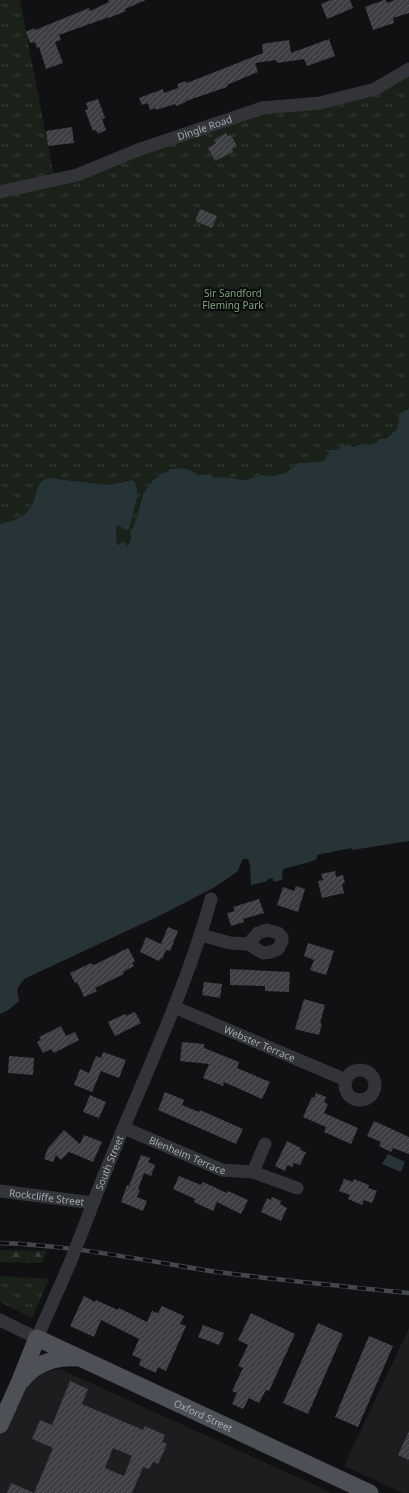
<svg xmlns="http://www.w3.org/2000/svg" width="409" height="1493" font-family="'Noto Sans',sans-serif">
	<defs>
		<pattern id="forest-firs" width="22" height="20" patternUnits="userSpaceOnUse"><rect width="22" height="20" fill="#192119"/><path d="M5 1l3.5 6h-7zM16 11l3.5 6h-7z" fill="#373f38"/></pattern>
		<pattern id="park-tufts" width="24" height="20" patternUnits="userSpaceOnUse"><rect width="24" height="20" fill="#192119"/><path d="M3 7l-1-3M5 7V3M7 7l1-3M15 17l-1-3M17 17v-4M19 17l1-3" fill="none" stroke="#373f38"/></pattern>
		<pattern id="building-hatch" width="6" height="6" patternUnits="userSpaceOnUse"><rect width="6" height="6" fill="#3d3f43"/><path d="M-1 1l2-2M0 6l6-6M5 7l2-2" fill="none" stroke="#56585c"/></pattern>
	</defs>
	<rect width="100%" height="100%" fill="#111113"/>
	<path fill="#1d1d20" d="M409 1328V1493H403L344 1466Z
		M60 1369 332 1493H0V1425L19 1383 41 1372Z"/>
	<path fill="url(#forest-firs)" d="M0 1250 47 1251 42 1263 0 1262Z"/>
	<path fill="url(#park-tufts)" d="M0 0H20L50 156 55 179 165 136 288 108 409 73V406L408 410H405L400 414 397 429 386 439 379 440C375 445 356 449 350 445L335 450H325L330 453 324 461 304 463 300 462 286 472 269 476 262 475 245 480 224 477 215 478 209 474 197 475 183 468 170 469 153 480 142 495 134 526 130 531C130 537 131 543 125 547L124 542H121L119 545 117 544 116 527 118 525 125 530 129 529 138 494 135 482 128 480 108 485 49 478C33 480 38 499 28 511 21 519 10 521 0 524Z
		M0 1276 49 1279 32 1318 0 1302Z"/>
	<path fill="#263337" d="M409 406V841L352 850 351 848 317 855V859L313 861 283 869 282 880 274 882 273 879 270 878 265 882 251 885 250 865 248 859H243L237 872 215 887 161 915 24 979 17 989 19 1001 7 1011 0 1014V524C10 521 21 519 28 511 39 499 33 480 49 478L108 485 132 480 135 482 138 494 129 529 125 530 118 525 116 527 117 544 119 545 123 541 126 547C131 543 131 537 130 531L134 526 143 494 153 480 170 469 180 468 187 469 198 475 209 474 215 478 223 477 245 480 262 475 273 476 287 472 300 462 304 463 324 461 330 453 325 450H335L349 444 353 447C356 446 358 445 360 445 367 444 374 447 379 439H386L397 429 400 414 405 410H408Z
		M388 1154 405 1162 401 1172 382 1164Z"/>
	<path fill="url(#building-hatch)" fill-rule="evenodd" d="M108 0H146L125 9 126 11 109 18V17L59 35 61 40 55 42 63 63 46 69 39 47 37 48 35 42 30 43 26 32 34 28 35 30 89 8 90 11 109 2Z
		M331 0H350L353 8 327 19 321 4Z
		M384 0H386L387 3 395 0H409V13L393 18 394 23 373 30 365 7Z
		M329 39 335 56 307 66 304 59 277 63 276 60 255 63 258 72 227 85V87L186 101V102L176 106 175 104 156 110 155 108 150 110 148 103 142 105 139 98 163 89 164 93 178 88V84L185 81 186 83 192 81 263 53 262 44 289 40 291 53Z
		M98 99 105 118 102 119 106 130 98 134 96 130 93 131 85 110 88 109 86 103Z
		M72 127 74 143 48 146 46 131Z
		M226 133 228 136 231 135 237 146 232 149 233 152 215 161 208 148 216 143 214 140Z
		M200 209 217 216 212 228 195 221Z
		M335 871 336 877 343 875 345 883 342 884 344 893 322 898 318 881 323 880 321 874Z
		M296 886 305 889 298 912 277 905 283 887 294 891Z
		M259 899 264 913 243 919 244 922 231 926 227 913 235 911 233 907Z
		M168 927 178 931 170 951 166 950 162 959 161 958 159 961 140 952 146 937 161 944Z
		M308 943 334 951 326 975 310 970 314 960 304 956Z
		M128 948 135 961 132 963 134 966 123 972 124 974 95 988 97 991 84 997 77 982 75 983 70 973 91 963 92 965 94 964V965Z
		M230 969 290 972 289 992 265 991V986L230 985Z
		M204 982 222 984 220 998 202 995Z
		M304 999 325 1005 320 1023 322 1024 319 1035 295 1029Z
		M135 1012 141 1023 115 1036 108 1022 125 1014 126 1016Z
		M61 1026 66 1036 75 1032 79 1040 54 1053 51 1049 43 1053 37 1042 41 1040 39 1037Z
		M182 1042 204 1044V1048L239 1062 237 1068 270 1082 262 1099 224 1082 223 1086 203 1078 209 1064 180 1061Z
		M103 1052 126 1060 119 1078 101 1071 92 1092 74 1085 80 1069 89 1073 96 1056 101 1058Z
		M9 1056 34 1058 33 1075 8 1073Z
		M165 1092 184 1100 182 1105 199 1112 200 1110 243 1129 236 1144 158 1110Z
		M316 1093 326 1097 324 1102 328 1104 324 1113 358 1128 351 1144 324 1132 326 1127 303 1117 312 1097 314 1098Z
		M90 1095 106 1102 99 1118 83 1112Z
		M374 1121 409 1137V1154L393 1148 391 1152 379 1146 381 1142 367 1136Z
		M64 1130 80 1144 84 1135 102 1142 93 1162 69 1152 61 1160 56 1155 53 1162 44 1159 48 1148Z
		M287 1141 301 1148 300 1150 306 1152 300 1165 294 1163 292 1167 287 1165 285 1171 275 1166Z
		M141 1155 150 1158 148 1162 155 1165 151 1176 144 1173 138 1189 140 1190 137 1197 147 1201 143 1211 121 1202 127 1185 129 1186Z
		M179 1176 201 1185 203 1182 227 1193 228 1191 248 1200 241 1214 217 1202 213 1211 194 1202 195 1199 173 1189Z
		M344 1179 353 1182 354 1179 369 1185 368 1188 377 1191 372 1203 364 1200 362 1205 348 1199 350 1195 339 1191Z
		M272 1197 281 1201 280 1204 287 1208 281 1221 261 1212 267 1198 271 1200Z
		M84 1296 95 1302 96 1300 118 1310 119 1308 147 1322 152 1311 158 1313 162 1306 184 1316 180 1324 186 1326 166 1371 158 1367 156 1373 139 1365 141 1359 132 1355 139 1339 101 1320 94 1337 70 1326Z
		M251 1313 295 1334 269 1391 266 1390 259 1403 249 1398 243 1409 232 1404 237 1393 232 1391 243 1368 238 1366 248 1345 238 1340Z
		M318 1323 343 1334 308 1414 283 1403Z
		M203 1325 224 1333 219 1345 198 1337Z
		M369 1336 393 1346 358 1427 335 1417Z
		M70 1381 88 1389 82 1404 143 1430 145 1426 165 1435 162 1442 167 1444 158 1464 153 1462 149 1469 143 1467 132 1493H34L53 1448 32 1439 40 1420 52 1425ZM113 1448 132 1456 124 1476 105 1468Z
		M409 1431V1460L398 1455Z
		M11 1483 34 1493H7Z"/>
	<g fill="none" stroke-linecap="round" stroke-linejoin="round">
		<g stroke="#323438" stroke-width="13">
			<path id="s1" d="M0 192 77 175 138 150 262 108 320 103 375 89 409 69"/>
			<path d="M201 935 230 943 248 944 263 953 271 952 278 949 282 941V937L278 933 267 930 258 933 248 944"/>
			<path id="s2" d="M174 1007 346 1080"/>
			<circle cx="360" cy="1085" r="15"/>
			<path id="s3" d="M124 1128 222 1170 253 1172 265 1144"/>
			<path d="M253 1172 297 1188"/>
			<path id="s4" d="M0 1191 93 1203"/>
			<path id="s5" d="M89 1214C128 1108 181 1008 211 899"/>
			<path d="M0 1320 37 1338 70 1263"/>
		</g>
		<g stroke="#4d5157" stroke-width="17">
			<path d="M21 1381C25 1377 30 1371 35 1368 47 1360 63 1357 77 1358"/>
			<path id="s6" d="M0 1425 19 1383 37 1338 370 1493"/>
		</g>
		<defs>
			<path id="rail" d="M0 1243C69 1245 137 1259 204 1270 272 1280 341 1286 409 1293"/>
		</defs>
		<use href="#rail" stroke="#44484d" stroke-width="4.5"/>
		<use href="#rail" stroke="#0c0c0e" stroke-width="3" stroke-dasharray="9" stroke-linecap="butt"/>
		<path stroke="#323438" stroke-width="13" d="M70 1263 89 1214"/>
	</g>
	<g text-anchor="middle" stroke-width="4" stroke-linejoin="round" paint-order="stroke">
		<g font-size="10" fill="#a1abb5" stroke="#0c0c0e">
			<text dy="4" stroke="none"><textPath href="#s1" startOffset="215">Dingle Road</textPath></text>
			<text dy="4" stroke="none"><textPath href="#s2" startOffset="93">Webster Terrace</textPath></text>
			<text dy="4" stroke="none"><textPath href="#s3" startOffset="69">Blenheim Terrace</textPath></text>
			<text dy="4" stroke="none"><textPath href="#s5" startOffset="55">South Street</textPath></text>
			<text dy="4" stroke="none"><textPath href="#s4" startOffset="47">Rockcliffe Street</textPath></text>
			<text dy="4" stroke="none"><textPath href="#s6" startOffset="278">Oxford Street</textPath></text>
		</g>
		<g font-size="10" fill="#7ba276" stroke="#0c0c0e">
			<text x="233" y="297">Sir Sandford<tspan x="233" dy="12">Fleming Park</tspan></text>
		</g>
	</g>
</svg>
